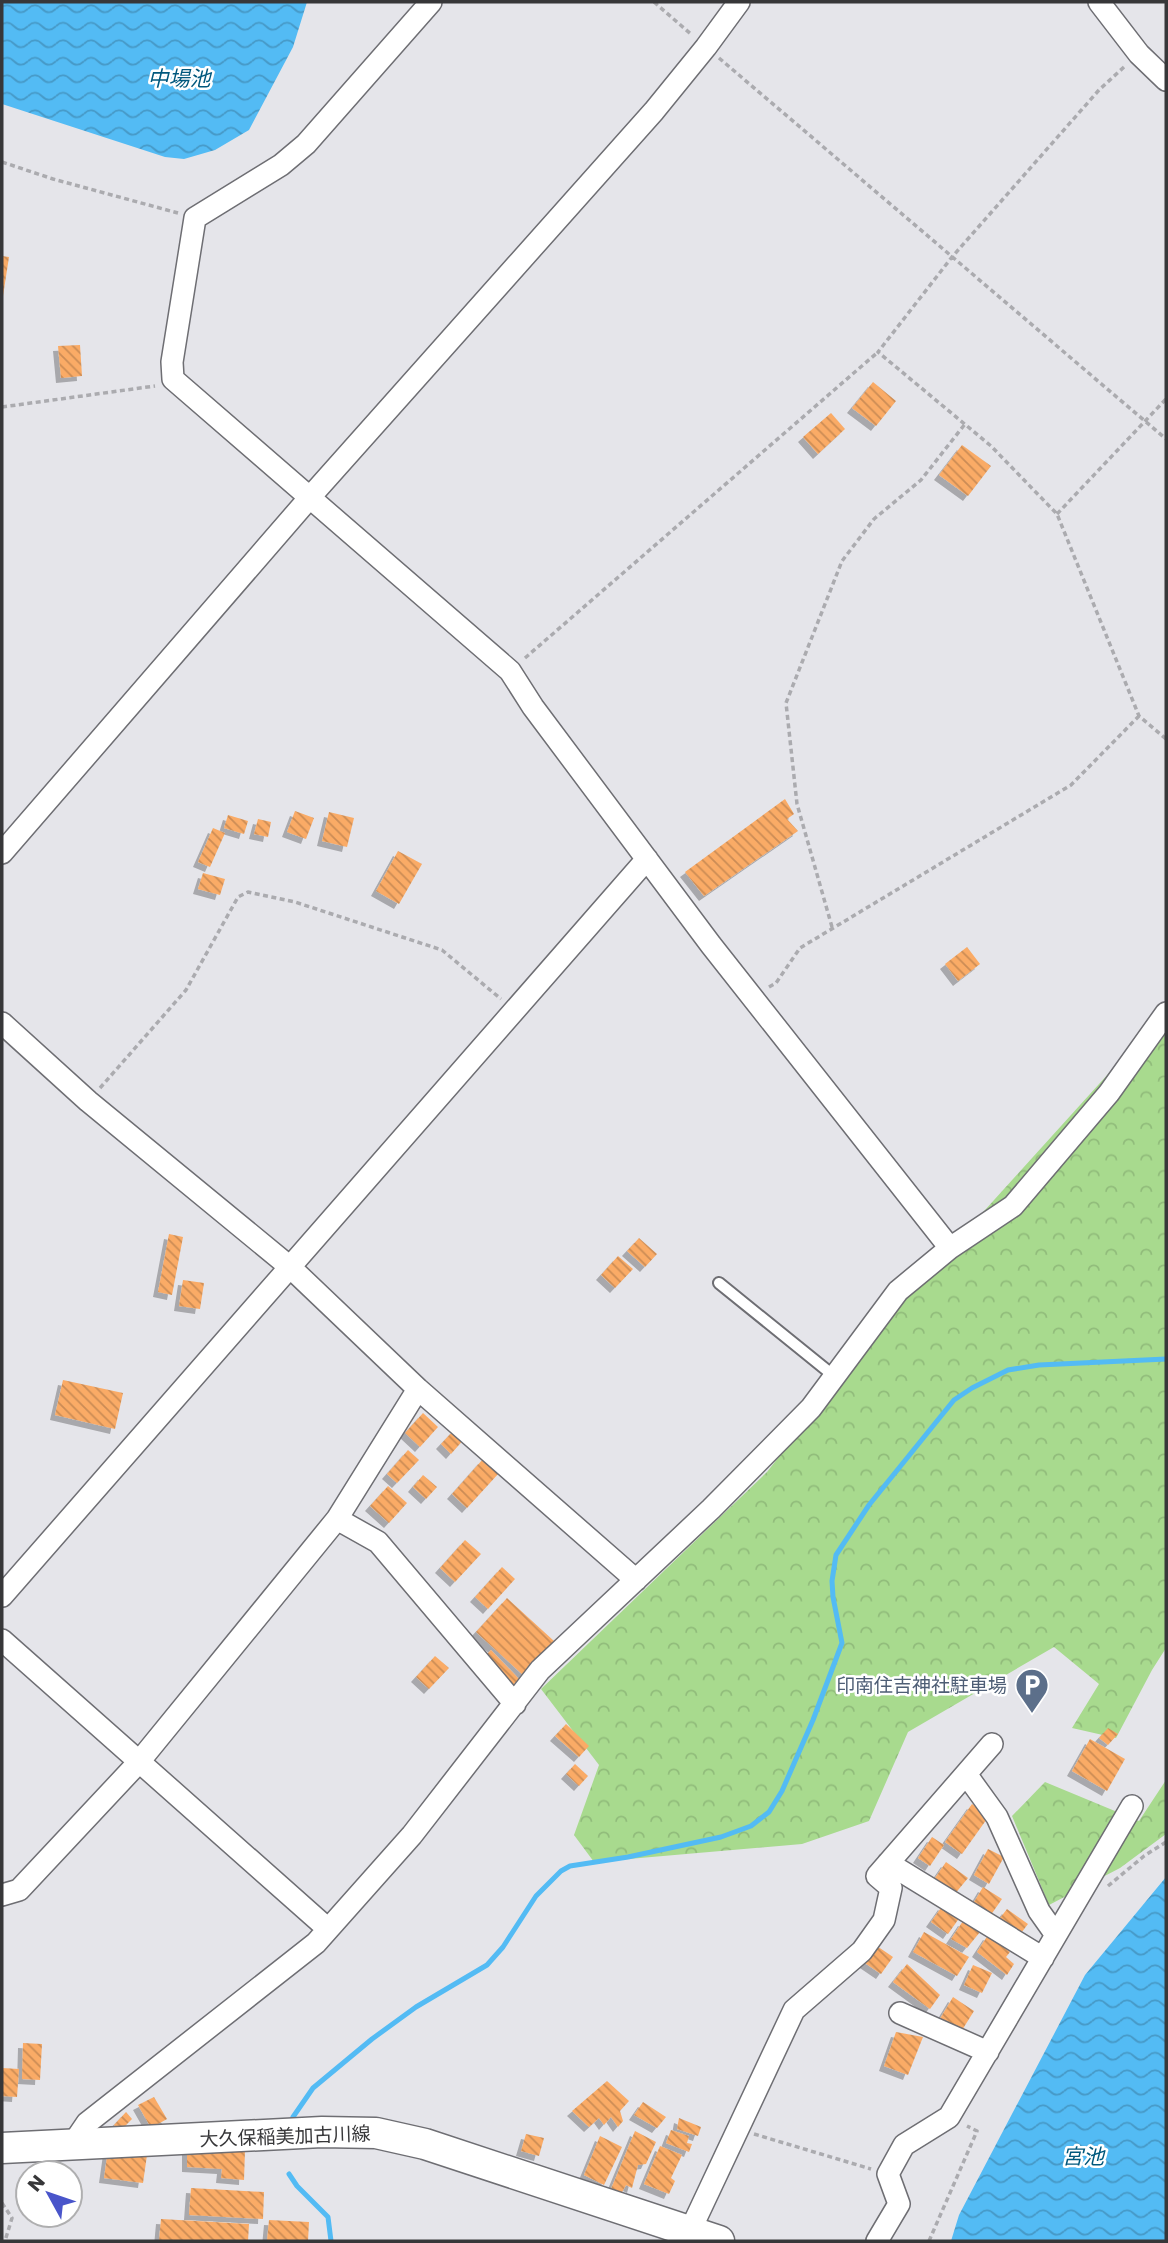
<svg xmlns="http://www.w3.org/2000/svg" width="1168" height="2243" font-family="Poppins,'Noto Sans JP',sans-serif">
	<defs>
		<pattern id="forest-crowns" width="20" height="18" patternUnits="userSpaceOnUse" patternTransform="scale(1.75)"><rect width="20" height="18" fill="#a8da8e"/><path d="M2 6a3 3 0 1 1 6 0M12 15a3 3 0 1 1 6 0" fill="none" stroke="#91bc7b"/></pattern>
		<pattern id="water-waves" width="16" height="10" patternUnits="userSpaceOnUse" patternTransform="scale(1.75)"><rect width="16" height="10" fill="#53bbf4"/><path d="M0 5q4-4 8 0t8 0" fill="none" stroke="#4699c7"/></pattern>
		<pattern id="building-back-hatch" width="6" height="6" patternUnits="userSpaceOnUse" patternTransform="scale(1.75)"><rect width="6" height="6" fill="#faab66"/><path d="M-1 5l2 2M0 0l6 6M5-1l2 2" fill="none" stroke="#cb8c55"/></pattern>
		<filter id="shadow"><feDropShadow dx="-5" dy="5" stdDeviation="0" flood-color="#0004"/></filter>
	</defs>
	<rect width="100%" height="100%" fill="#e5e5ea"/>
	<path fill="url(#forest-crowns)" d="M1166 1010V1648L1152 1670 1116 1738 1072 1728 1099 1684 1054 1647 908 1732 869 1821 802 1844 594 1862 574 1835 599 1765 541 1689 767 1472 890 1315Z
		M1166 1780V1834L1120 1868 1049 1905 1012 1816 1045 1782 1139 1821Z"/>
	<path fill="url(#water-waves)" d="M2 2H307L293 47 249 130 215 150 184 159 165 157 2 104Z
		M1166 1877V2241H951L959 2215 1085 1975Z"/>
	<g fill="none" stroke-linecap="round" stroke-linejoin="round">
		<path stroke="#53bbf4" stroke-width="5" d="M293 2117 313 2088 372 2039 416 2007 487 1965 503 1947 536 1896 561 1871 570 1866 628 1857 721 1837 751 1826 769 1812 782 1791 813 1720 842 1643 833 1597 832 1581 836 1555 869 1505 954 1400 972 1388 1008 1370 1039 1365 1166 1359
			M289 2174 297 2186 328 2217 331 2241"/>
	</g>
	<path fill="url(#building-back-hatch)" filter="url(#shadow)" d="M2 256 9 257 3 296H2Z
		M80 345 82 376 61 378 58 346Z
		M873 382 896 401 876 426 852 408Z
		M831 413 845 429 818 454 803 437Z
		M962 445 991 466 968 496 939 475Z
		M785 799 794 814 787 819 798 831 704 896 685 872Z
		M295 811 314 818 306 839 287 832Z
		M329 812 354 818 347 847 322 841Z
		M228 815 248 821 244 834 224 828Z
		M258 819 271 822 268 837 254 834Z
		M213 828 225 833 210 867 198 862Z
		M398 851 422 864 399 904 376 891Z
		M203 873 225 879 220 895 198 889Z
		M967 947 980 964 958 981 945 964Z
		M169 1234 183 1237 172 1295 158 1292Z
		M639 1238 657 1254 645 1267 627 1251Z
		M618 1256 633 1269 615 1288 601 1275Z
		M183 1280 204 1283 200 1309 179 1306Z
		M63 1380 123 1393 115 1429 55 1415Z
		M423 1413 438 1427 420 1447 405 1433Z
		M455 1429 465 1438 451 1454 441 1444Z
		M408 1450 419 1460 397 1483 387 1474Z
		M483 1459 499 1473 467 1508 452 1494Z
		M423 1475 437 1487 426 1499 413 1487Z
		M388 1486 407 1503 389 1523 370 1506Z
		M465 1540 481 1554 455 1582 440 1568Z
		M502 1567 515 1579 488 1609 475 1597Z
		M507 1598 554 1641 523 1675 476 1632Z
		M491 1650 519 1679 509 1689 481 1660Z
		M435 1656 449 1668 429 1689 416 1677Z
		M566 1724 589 1746 579 1757 555 1736Z
		M1108 1728 1118 1734 1108 1745 1099 1738Z
		M1090 1739 1125 1759 1107 1791 1072 1771Z
		M575 1764 588 1776 579 1786 566 1774Z
		M972 1804 989 1816 962 1854 945 1842Z
		M932 1837 944 1845 930 1866 918 1858Z
		M988 1849 1004 1857 989 1884 974 1875Z
		M946 1862 968 1878 954 1895 933 1881Z
		M983 1887 1002 1899 988 1919 971 1907Z
		M943 1905 960 1917 948 1934 931 1922Z
		M1007 1909 1028 1924 1018 1937 997 1922Z
		M963 1921 980 1932 967 1948 951 1939Z
		M924 1932 969 1957 957 1976 913 1952Z
		M988 1935 1010 1952 1006 1957 1014 1964 1007 1975 977 1952Z
		M871 1942 893 1957 881 1974 859 1959Z
		M907 1964 940 1995 930 2009 893 1982Z
		M973 1965 992 1973 982 1993 964 1985Z
		M953 1997 974 2011 959 2035 938 2022Z
		M896 2032 923 2037 908 2075 884 2066Z
		M23 2043 42 2044 40 2080 22 2079Z
		M2 2068 19 2069 17 2097 2 2096Z
		M607 2081 629 2101 620 2111 623 2121 618 2127 611 2117 604 2125 599 2118 589 2127 572 2111Z
		M154 2097 167 2119 151 2128 138 2105Z
		M643 2102 666 2117 657 2128 634 2115Z
		M126 2112 132 2119 120 2131 114 2125Z
		M679 2118 701 2127 698 2136 677 2129Z
		M671 2130 689 2136 687 2143 692 2144 689 2152 666 2143Z
		M635 2131 656 2142 646 2164 638 2165 632 2188 626 2185 621 2194 611 2189Z
		M526 2134 544 2138 539 2156 521 2151Z
		M600 2136 622 2147 604 2185 584 2175Z
		M660 2146 682 2155 671 2178 675 2181 669 2194 644 2184Z
		M187 2148 245 2151 244 2180 221 2178 222 2169 187 2167Z
		M108 2150 147 2155 143 2183 104 2178Z
		M191 2188 264 2192 263 2219 189 2215Z
		M161 2219 249 2224 248 2241H159Z
		M269 2220 309 2222 308 2241H267Z"/>
	<g fill="none" stroke-linecap="round" stroke-linejoin="round">
		<defs>
			<path id="lane" d="M719 1283 834 1376"/>
			<path id="street" d="M431 2 306 144 281 165 195 218 172 362 173 379 510 671 533 707 711 945 950 1248
				M1099 2 1139 54 1166 80
				M2 853 311 496 654 111 706 47 739 2
				M2 1023 88 1101 290 1267 418 1389 636 1580
				M337 1519 418 1389
				M2 1596 647 859
				M2 1640 328 1929
				M966 1774 997 1817 1039 1911 1056 1935
				M888 1863 1043 1958
				M2 1895 19 1890 138 1763 337 1519 378 1542 515 1704
				M900 2013 988 2052
				M72 2145 87 2123 316 1943 412 1835 540 1670 711 1509 811 1408 898 1291 950 1248 1013 1206 1109 1093 1166 1013
				M690 2231 794 2010 862 1951 884 1920 891 1888 877 1876 992 1744
				M877 2241 899 2204 888 2174 904 2145 949 2117 1132 1806"/>
			<path id="secondary" d="M2 2148 322 2132 376 2133 425 2144 719 2241"/>
		</defs>
		<use href="#lane" stroke="#6e6e73" stroke-width="14"/>
		<use href="#street" stroke="#6e6e73" stroke-width="24"/>
		<use href="#secondary" stroke="#6e6e73" stroke-width="33"/>
		<path stroke="#ababaf" stroke-width="3.5" stroke-dasharray="5 3.5" stroke-linecap="butt" d="M654 2 692 35
			M719 58 1166 439
			M1124 67 1099 90 952 257 878 352 991 446 1057 514 1139 716 1166 739
			M2 162 53 179 178 213
			M2 407 155 386
			M1057 514 1166 399
			M525 658 878 352
			M832 927 797 804 786 703 842 561 874 519 921 480 965 424
			M769 987 776 983 800 948 1071 785 1139 716
			M100 1088 186 990 238 897 248 892 295 902 442 950 501 999
			M1108 1886 1144 1856 1166 1842
			M754 2134 871 2169
			M2 2203 12 2218 5 2241
			M929 2241 977 2131 967 2126"/>
		<use href="#lane" stroke="#fff" stroke-width="10"/>
		<use href="#street" stroke="#fff" stroke-width="21"/>
		<use href="#secondary" stroke="#fff" stroke-width="30"/>
	</g>
	<defs>
		<symbol id="parking-pin" viewBox="-11 -11 22 30"><path d="M0 17L-7.5 6A9.5 9.5 0 1 1 7.5 6Z" fill="#5c6f8a" stroke="#fff"/><path d="M-3.5-5.5H1a3.5 3.5 0 0 1 0 7H-1V5.5H-3.5ZM-1-3.4V-.6H.8a1.4 1.4 0 0 0 0-2.8Z" fill="#fff"/></symbol>
	</defs>
	<g fill-rule="evenodd">
		<use href="#parking-pin" x="1013" y="1666" width="38" height="52"/>
	</g>
	<g text-anchor="middle" stroke-width="5" stroke-linejoin="round" paint-order="stroke">
		<g font-size="19" fill="#4e5e75" stroke="#fff" text-anchor="end">
			<text x="1007" y="1692">印南住吉神社駐車場</text>
		</g>
		<g font-size="19" fill="#373739" stroke="#fff">
			<text transform="translate(285 2136) rotate(-2)" y="7">大久保稲美加古川線</text>
		</g>
		<g font-size="21" font-style="italic" fill="#00587d" stroke="#fff">
			<text x="179" y="86">中場池</text>
			<text x="1083" y="2164">宮池</text>
		</g>
	</g>
	<rect width="1168" height="2243" fill="none" stroke="#373739" stroke-width="7"/>
	<g transform="translate(49 2194) rotate(310)"><circle r="33" fill="#ffffff" stroke="#afafb0" stroke-width="2"/>
	<path d="M0-5L12 26L0 18L-12 26Z" fill="#4955ca"/>
	<text y="-10" font-size="19" font-weight="bold" text-anchor="middle" fill="#373739">N</text>
	</g>
</svg>
